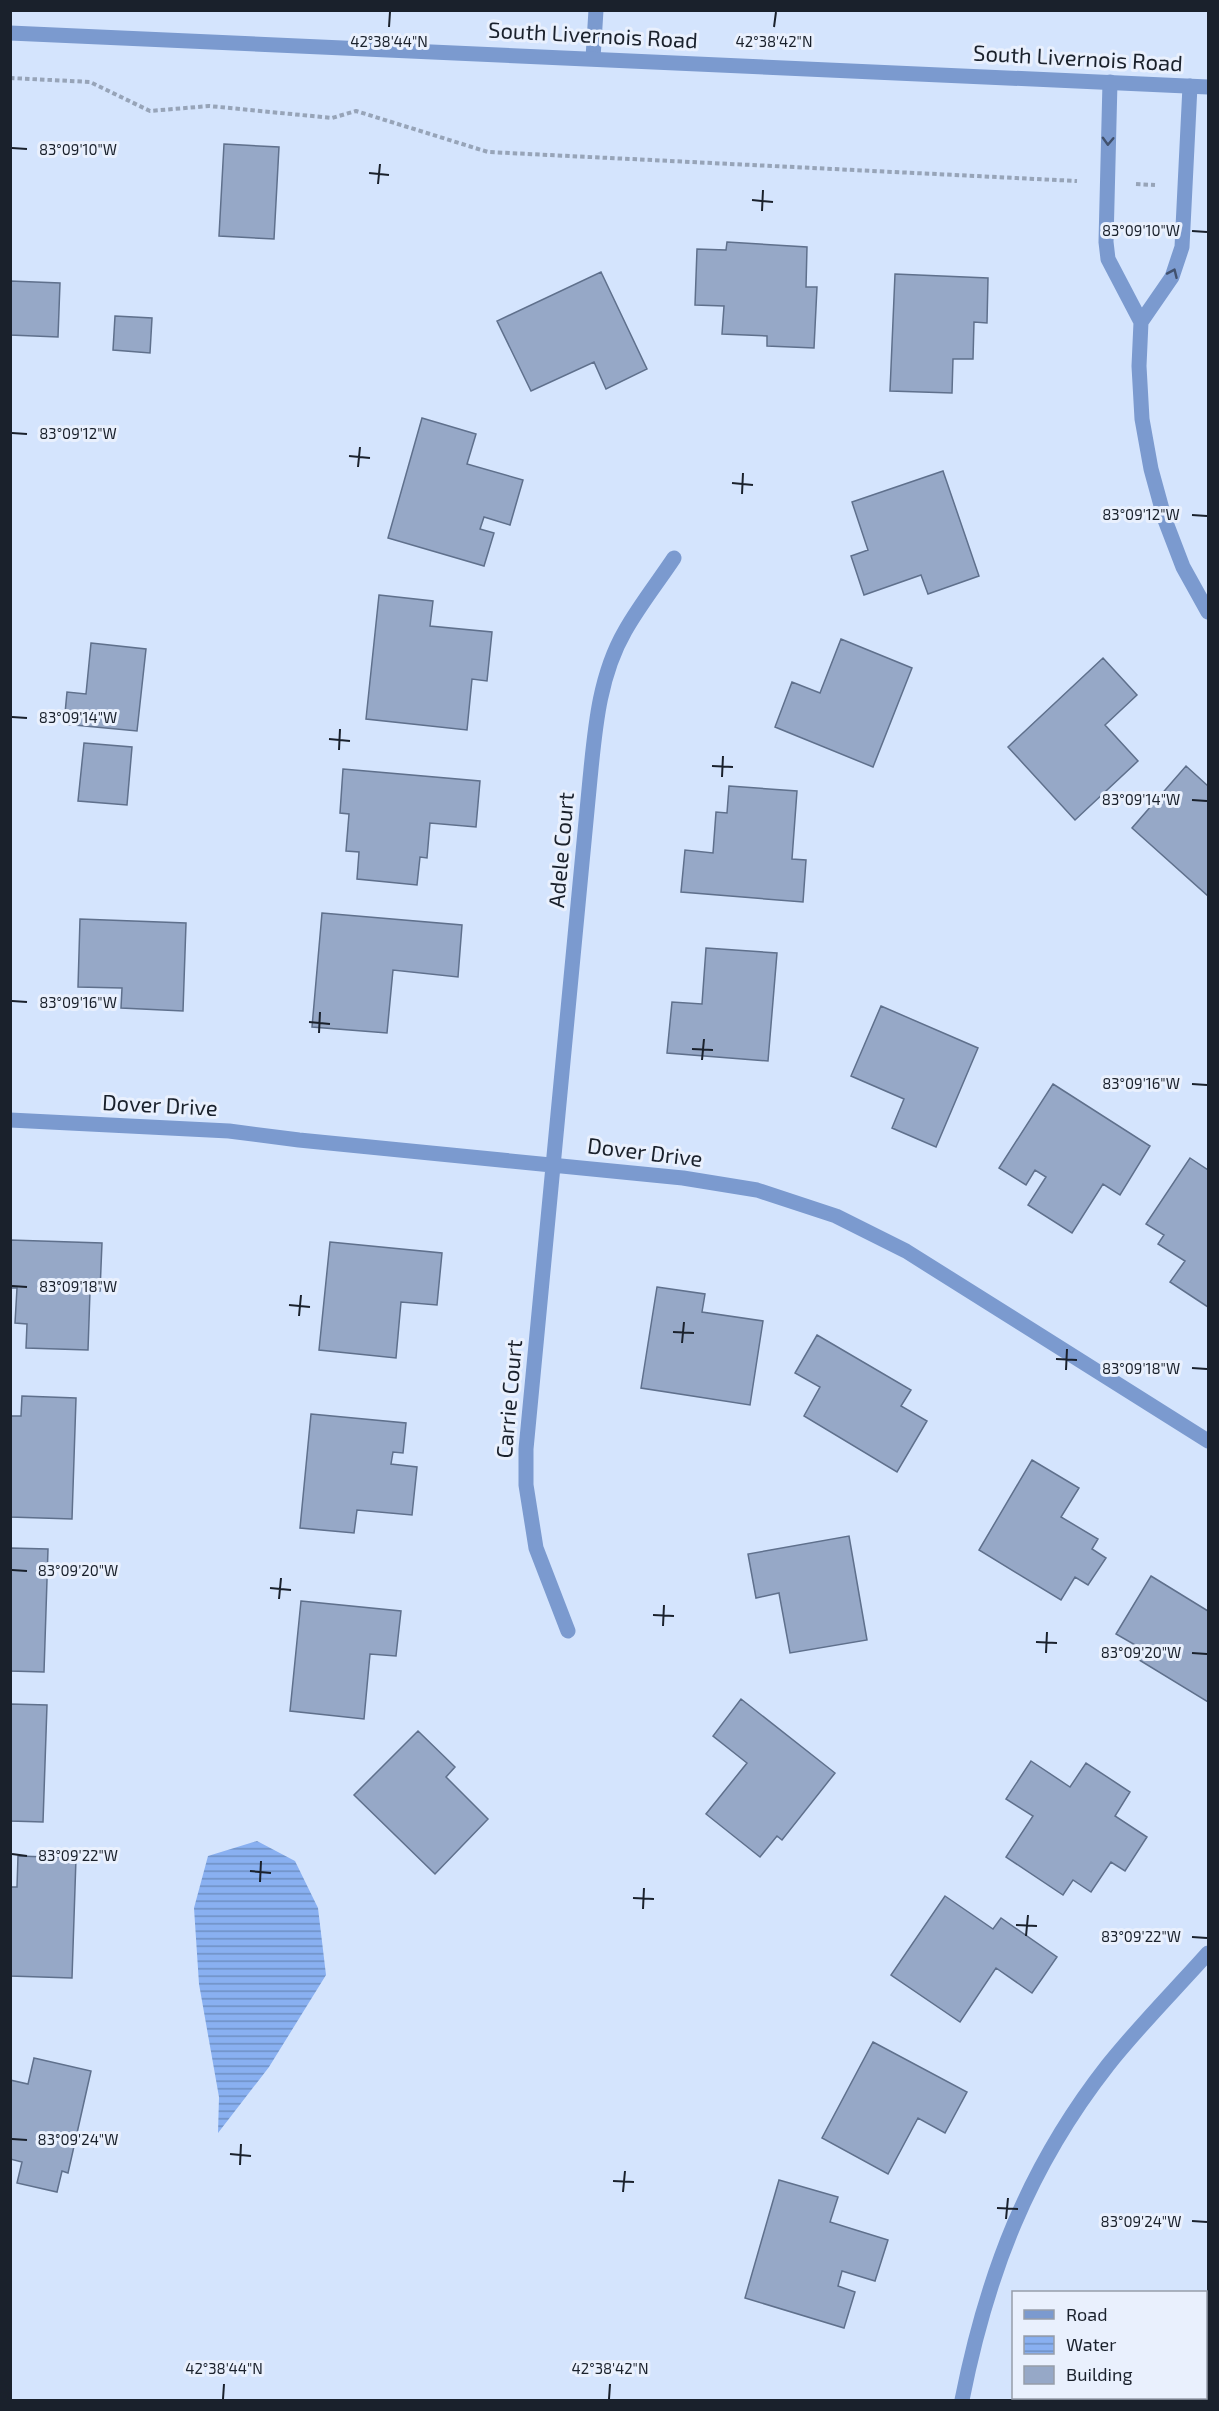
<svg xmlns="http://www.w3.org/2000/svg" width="1219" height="2411" font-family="'Exo 2',sans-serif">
	<defs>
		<pattern id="water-rules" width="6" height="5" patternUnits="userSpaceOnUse" patternTransform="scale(1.5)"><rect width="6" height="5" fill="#89b0f1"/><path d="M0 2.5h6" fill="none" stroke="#6f8fc3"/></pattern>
	</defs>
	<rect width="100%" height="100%" fill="#d4e4fd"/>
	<path fill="url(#water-rules)" d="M257 1841 295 1861 318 1908 326 1975 269 2067 218 2133 219 2097 199 1984 194 1908 208 1856Z"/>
	<path fill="#96a8c7" stroke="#5f708c" stroke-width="1.5" d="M224 144 279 147 274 239 219 236Z
		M727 242 807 247 806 287H817L814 348 767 346V336L722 334 724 306 695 305 697 249 726 250Z
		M601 272 647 369 606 389 594 362 531 391 497 321Z
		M895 274 988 278 987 323 974 322 973 359H953L952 393 890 391Z
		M10 281 60 283 58 337 10 335Z
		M115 316 152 318 150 353 113 350Z
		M422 418 476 434 467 464 523 480 510 525 484 517 480 529 494 533 484 566 388 538Z
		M943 471 979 576 928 594 921 575 864 595 851 556 868 550 852 502Z
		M379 595 433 601 430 626 492 632 487 681 472 679 467 730 366 719Z
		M841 639 912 668 873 767 775 727 792 682 820 693Z
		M91 643 146 649 137 731 64 724 67 692 86 694Z
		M1103 658 1137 695 1105 725 1138 761 1075 820 1008 747Z
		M84 743 132 747 127 805 78 801Z
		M1186 766 1208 786V896L1132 828Z
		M343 769 480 781 476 827 430 823 427 858 420 857 417 885 357 879 359 852 346 851 349 814 340 813Z
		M729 786 797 791 792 859 806 860 803 902 681 892 685 850 713 853 716 812 727 813Z
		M322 913 462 925 458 977 393 970 387 1033 312 1027Z
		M80 919 186 923 183 1011 121 1008 122 988 78 987Z
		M706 948 777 953 768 1061 667 1053 672 1002 702 1004Z
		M881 1006 978 1048 936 1147 892 1128 904 1099 851 1076Z
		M1053 1084 1150 1146 1120 1195 1103 1184 1072 1233 1028 1205 1046 1177 1035 1170 1026 1185 999 1168Z
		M1190 1158 1208 1170V1307L1170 1282 1185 1261 1158 1244 1164 1235 1146 1224Z
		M10 1240 102 1243 100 1291H90L88 1350 26 1348 27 1324 15 1323 17 1288H10Z
		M330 1242 442 1253 437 1305 401 1302 396 1358 319 1350Z
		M657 1287 705 1294 702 1312 763 1321 750 1405 641 1388Z
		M817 1335 911 1390 901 1406 927 1421 897 1472 804 1416 820 1387 795 1373Z
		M22 1396 76 1398 72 1519 10 1517V1416H21Z
		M311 1414 406 1423 403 1453 393 1452 391 1464 417 1467 412 1515 357 1510 354 1533 300 1528Z
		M1032 1460 1079 1488 1061 1517 1098 1539 1092 1549 1106 1558 1088 1585 1075 1577 1061 1600 979 1550Z
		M849 1536 867 1640 790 1653 779 1593 756 1598 748 1554Z
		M10 1548 48 1549 44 1672 10 1671Z
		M1151 1576 1208 1611V1702L1131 1655 1137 1646 1116 1634Z
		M301 1601 401 1611 396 1656 370 1654 364 1719 290 1711Z
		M741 1699 835 1773 782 1840 777 1836 760 1857 706 1814 747 1763 713 1736Z
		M10 1704 47 1705 43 1822 10 1821Z
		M418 1731 455 1767 446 1777 488 1819 435 1874 354 1795Z
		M1031 1761 1070 1787 1086 1763 1130 1792 1115 1816 1147 1837 1125 1871 1111 1862 1091 1892 1073 1880 1063 1895 1006 1857 1033 1816 1006 1799Z
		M18 1856 76 1858 72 1978 10 1976V1887H17Z
		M945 1896 993 1929 1001 1918 1057 1957 1032 1993 996 1968 960 2022 891 1975Z
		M873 2042 967 2092 945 2133 918 2118 888 2174 822 2138Z
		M34 2058 91 2071 68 2173 62 2171 57 2192 17 2183 22 2162 10 2159V2080L28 2084Z
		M779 2180 838 2197 830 2222 888 2240 875 2281 842 2271 838 2286 855 2292 844 2328 745 2298Z"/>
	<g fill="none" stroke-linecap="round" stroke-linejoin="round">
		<path stroke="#97a4b8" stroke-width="4" stroke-dasharray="4.5 3" stroke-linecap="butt" d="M10 78 90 82 150 111 209 106 332 118 356 111 488 152 1077 181
			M1136 184 1155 185"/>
		<path stroke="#7b9acf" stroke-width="15" d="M593 58 596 10
			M1110 82 1106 242 1108 259 1141 322 1139 366 1142 419 1151 469 1165 520 1183 567 1208 612
			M1141 322 1172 277 1182 247 1190 86
			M10 1120 229 1131 299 1140 683 1178 757 1190 836 1216 906 1251 1208 1441
			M568 1631 536 1548 526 1485V1449L590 779C595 729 599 676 625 631 639 606 658 582 674 558
			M962 2400C987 2274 1028 2167 1108 2065 1139 2026 1175 1990 1208 1953"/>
		<path stroke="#7b9acf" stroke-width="15" d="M10 33 1208 87"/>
	</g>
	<defs><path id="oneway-chevron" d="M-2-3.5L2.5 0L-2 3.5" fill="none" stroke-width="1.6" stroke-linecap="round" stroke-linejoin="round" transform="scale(1.5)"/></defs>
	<g stroke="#41516d">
		<use href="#oneway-chevron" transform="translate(1108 141) rotate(92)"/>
		<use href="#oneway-chevron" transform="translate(1173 273) rotate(-66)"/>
	</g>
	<path fill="none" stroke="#1a212c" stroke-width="2" d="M389 27 390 12M774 27 776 12M12 148 27 149M369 173 389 175M378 184 380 164M752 200 773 202M762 211 763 190M1192 231 1207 232M12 433 27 434M349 456 370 458M358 467 360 447M732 483 753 485M742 494 743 473M1192 515 1207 516M12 717 27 718M329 739 350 741M339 750 340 729M712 766 733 767M722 777 723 756M1192 800 1207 801M12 1001 27 1002M309 1022 330 1024M319 1033 320 1012M692 1049 713 1050M702 1060 704 1039M1192 1084 1207 1085M12 1286 27 1287M289 1305 310 1307M299 1316 301 1295M673 1332 694 1333M682 1343 684 1322M1056 1359 1077 1360M1192 1368 1207 1369M1066 1370 1067 1349M12 1570 27 1571M270 1588 291 1590M279 1599 281 1578M653 1615 674 1616M663 1626 664 1605M1036 1642 1057 1643M1046 1653 1047 1632M1192 1653 1207 1654M12 1854 27 1856M250 1871 271 1873M260 1882 261 1861M633 1898 654 1899M643 1909 644 1888M1016 1925 1037 1926M1026 1936 1028 1915M1192 1937 1207 1938M12 2139 27 2140M230 2154 251 2156M240 2165 241 2144M613 2181 634 2182M623 2192 625 2171M997 2208 1018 2209M1006 2219 1008 2198M1192 2221 1207 2222M223 2399 224 2384M609 2399 610 2384"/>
	<g text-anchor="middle" stroke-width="6" stroke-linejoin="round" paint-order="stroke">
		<g font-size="22" fill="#1a212c" stroke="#e9f0fd">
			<text transform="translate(593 35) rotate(3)" y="8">South Livernois Road</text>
			<text transform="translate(1078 58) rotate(3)" y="8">South Livernois Road</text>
			<text transform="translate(561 850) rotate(-85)" y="8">Adele Court</text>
			<text transform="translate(160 1105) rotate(3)" y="8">Dover Drive</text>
			<text transform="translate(645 1152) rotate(7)" y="8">Dover Drive</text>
			<text transform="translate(509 1399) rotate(-85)" y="8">Carrie Court</text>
		</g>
	</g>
	<g font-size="15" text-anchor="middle" fill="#1a212c" stroke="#e9f0fd" stroke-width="6" stroke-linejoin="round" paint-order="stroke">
		<text x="389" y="47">42°38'44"N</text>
		<text x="774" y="47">42°38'42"N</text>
		<text x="78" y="155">83°09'10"W</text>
		<text x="1141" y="236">83°09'10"W</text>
		<text x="78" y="439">83°09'12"W</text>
		<text x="1141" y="520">83°09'12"W</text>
		<text x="78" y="723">83°09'14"W</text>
		<text x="1141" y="805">83°09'14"W</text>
		<text x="78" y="1008">83°09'16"W</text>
		<text x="1141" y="1089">83°09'16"W</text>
		<text x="78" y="1292">83°09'18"W</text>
		<text x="1141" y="1374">83°09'18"W</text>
		<text x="78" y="1576">83°09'20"W</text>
		<text x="1141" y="1658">83°09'20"W</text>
		<text x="78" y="1861">83°09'22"W</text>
		<text x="1141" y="1942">83°09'22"W</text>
		<text x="78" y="2145">83°09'24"W</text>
		<text x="1141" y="2227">83°09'24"W</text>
		<text x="224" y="2374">42°38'44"N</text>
		<text x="610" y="2374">42°38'42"N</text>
	</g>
	<rect width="1219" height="2411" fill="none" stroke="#1a212c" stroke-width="24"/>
	<rect x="1012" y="2291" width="195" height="108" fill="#e9f0fd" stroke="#969da9" stroke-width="1.5"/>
	<rect x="1024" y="2310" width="30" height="9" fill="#7b9acf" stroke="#969da9" stroke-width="1.5"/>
	<text x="1066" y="2321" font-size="18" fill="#1a212c">Road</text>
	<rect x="1024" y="2336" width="30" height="18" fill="url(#water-rules)" stroke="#969da9" stroke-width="1.5"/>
	<text x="1066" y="2351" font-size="18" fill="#1a212c">Water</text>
	<rect x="1024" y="2366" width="30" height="18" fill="#96a8c7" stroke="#969da9" stroke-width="1.5"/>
	<text x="1066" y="2381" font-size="18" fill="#1a212c">Building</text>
</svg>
